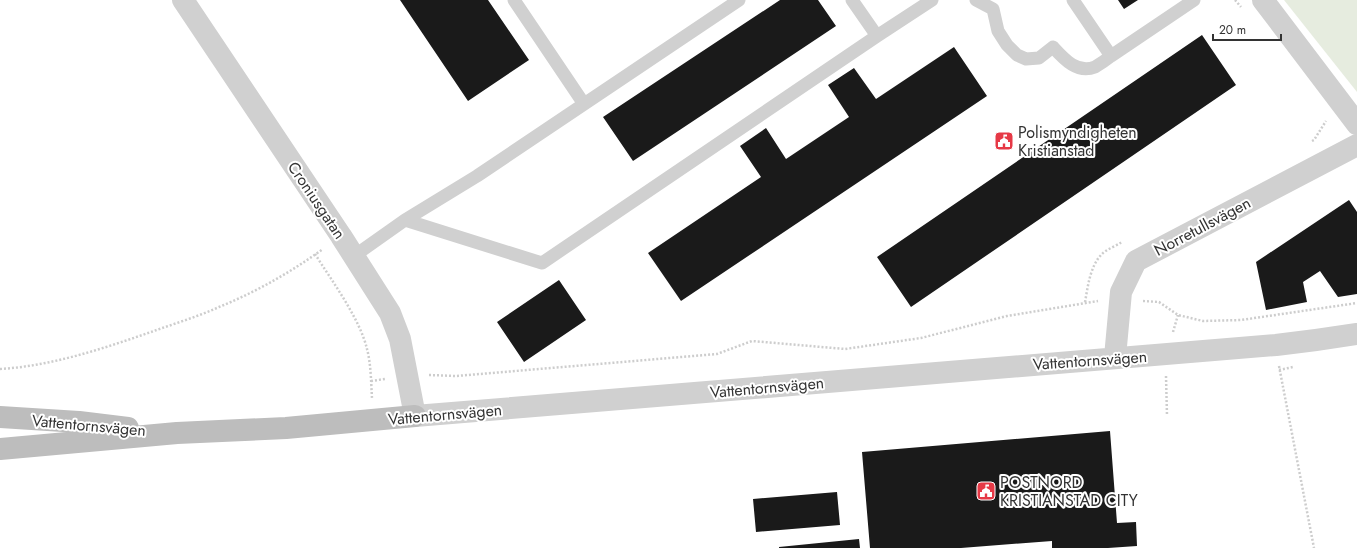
<svg xmlns="http://www.w3.org/2000/svg" width="1357" height="548" font-family="Jost,sans-serif">
	<rect width="100%" height="100%" fill="#fff"/>
	<path fill="#e6ecdf" d="M1284 0H1357V92Z"/>
	<path fill="#1a1a1a" d="M400 0H488L529 60 468 101Z
		M780 0H818L836 26 633 161 603 117Z
		M1118 0H1138L1124 9Z
		M1202 35 1236 85 911 307 877 257Z
		M954 47 987 96 681 301 648 253 761 177 740 146 766 128 786 159 849 117 828 85 854 68 876 99Z
		M1349 200 1357 212V294L1338 297 1320 271 1303 282 1307 302 1266 310 1256 262Z
		M559 280 586 320 524 362 497 322Z
		M1110 431 1117 523 1136 522 1137 546 1108 548H1052V541L961 548H870L862 452Z
		M837 492 840 525 756 532 753 499Z
		M859 539 860 548H779V547Z"/>
	<g fill="none" stroke-linecap="round" stroke-linejoin="round">
		<path stroke="#cdcdcd" stroke-width="2.5" stroke-dasharray="2 2" stroke-linecap="butt" d="M1235 0 1241 7
			M1312 141 1314 140 1326 121
			M315 254C332 281 360 319 367 349 371 364 371 382 372 398
			M1143 301 1159 302 1178 315 1203 321 1241 320 1357 303
			M1085 302C1088 286 1090 266 1102 254 1107 249 1116 246 1122 242
			M1173 332 1178 315
			M1279 366 1314 548
			M0 369C51 366 102 349 151 332 173 324 197 317 219 307 256 292 291 272 323 249
			M1279 370 1293 367
			M429 375 456 376 717 354 752 341 845 349 921 338 1007 316 1098 301
			M1166 376 1167 416
			M371 381 385 379"/>
		<path stroke="#d0d0d0" stroke-width="13" d="M514 0 584 104
			M852 0 877 36
			M976 0 993 9 998 31 1007 45 1017 55 1026 59 1039 58 1053 47C1064 59 1077 74 1095 67 1100 64 1106 60 1111 56
			M1073 0 1111 56 1194 0
			M405 220 477 176 739 0
			M354 256 405 220 542 263 877 36 932 0"/>
		<path stroke="#d0d0d0" stroke-width="22" d="M183 0 341 236 390 313 400 339 415 416
			M1263 0 1357 124"/>
		<path stroke="#d0d0d0" stroke-width="22" d="M1115 357 1121 292 1136 261 1357 145
			M415 416 1276 345 1316 340 1357 334"/>
		<path stroke="#bdbdbd" stroke-width="22" d="M0 417 79 422 128 428
			M0 449 177 433 286 428 415 416"/>
	</g>
	<defs>
		<symbol id="civic-square" viewBox="-11 -11 22 22"><rect x="-9" y="-9" width="18" height="18" rx="4" fill="#e63946" stroke="#fff"/><path d="M-.6-6.5H3V-4.5H.6V-3L4-1V1h2V6H-6V1h2V-1L-.6-3ZM-1.2 2.5V6h2.4V2.5Z" fill="#fff"/></symbol>
	</defs>
	<g fill-rule="evenodd">
		<use href="#civic-square" x="993" y="130" width="22" height="22"/>
		<use href="#civic-square" x="975" y="480" width="22" height="22"/>
	</g>
	<g text-anchor="middle" stroke-width="4" stroke-linejoin="round" paint-order="stroke">
		<g font-size="16" fill="#333" stroke="#fff" text-anchor="start">
			<text x="1018" y="138">Polismyndigheten<tspan x="1018" dy="18">Kristianstad</tspan></text>
			<text x="1000" y="488">POSTNORD<tspan x="1000" dy="18">KRISTIANSTAD CITY</tspan></text>
		</g>
		<g font-size="16" fill="#333" stroke="#fff">
			<text transform="translate(317 200) rotate(56)" y="6">Croniusgatan</text>
			<text transform="translate(1202 226) rotate(-28)" y="6">Norretullsvägen</text>
			<text transform="translate(1090 360) rotate(-4)" y="6">Vattentornsvägen</text>
			<text transform="translate(767 387) rotate(-5)" y="6">Vattentornsvägen</text>
			<text transform="translate(445 414) rotate(-5)" y="6">Vattentornsvägen</text>
			<text transform="translate(89 425) rotate(5)" y="6">Vattentornsvägen</text>
		</g>
	</g>
	<path d="M1213 34v6h68v-6" fill="none" stroke="#333333" stroke-width="2"/>
	<text x="1219" y="34" font-size="12" fill="#333333" stroke="#ffffff" stroke-width="3" paint-order="stroke">20 m</text>
</svg>
